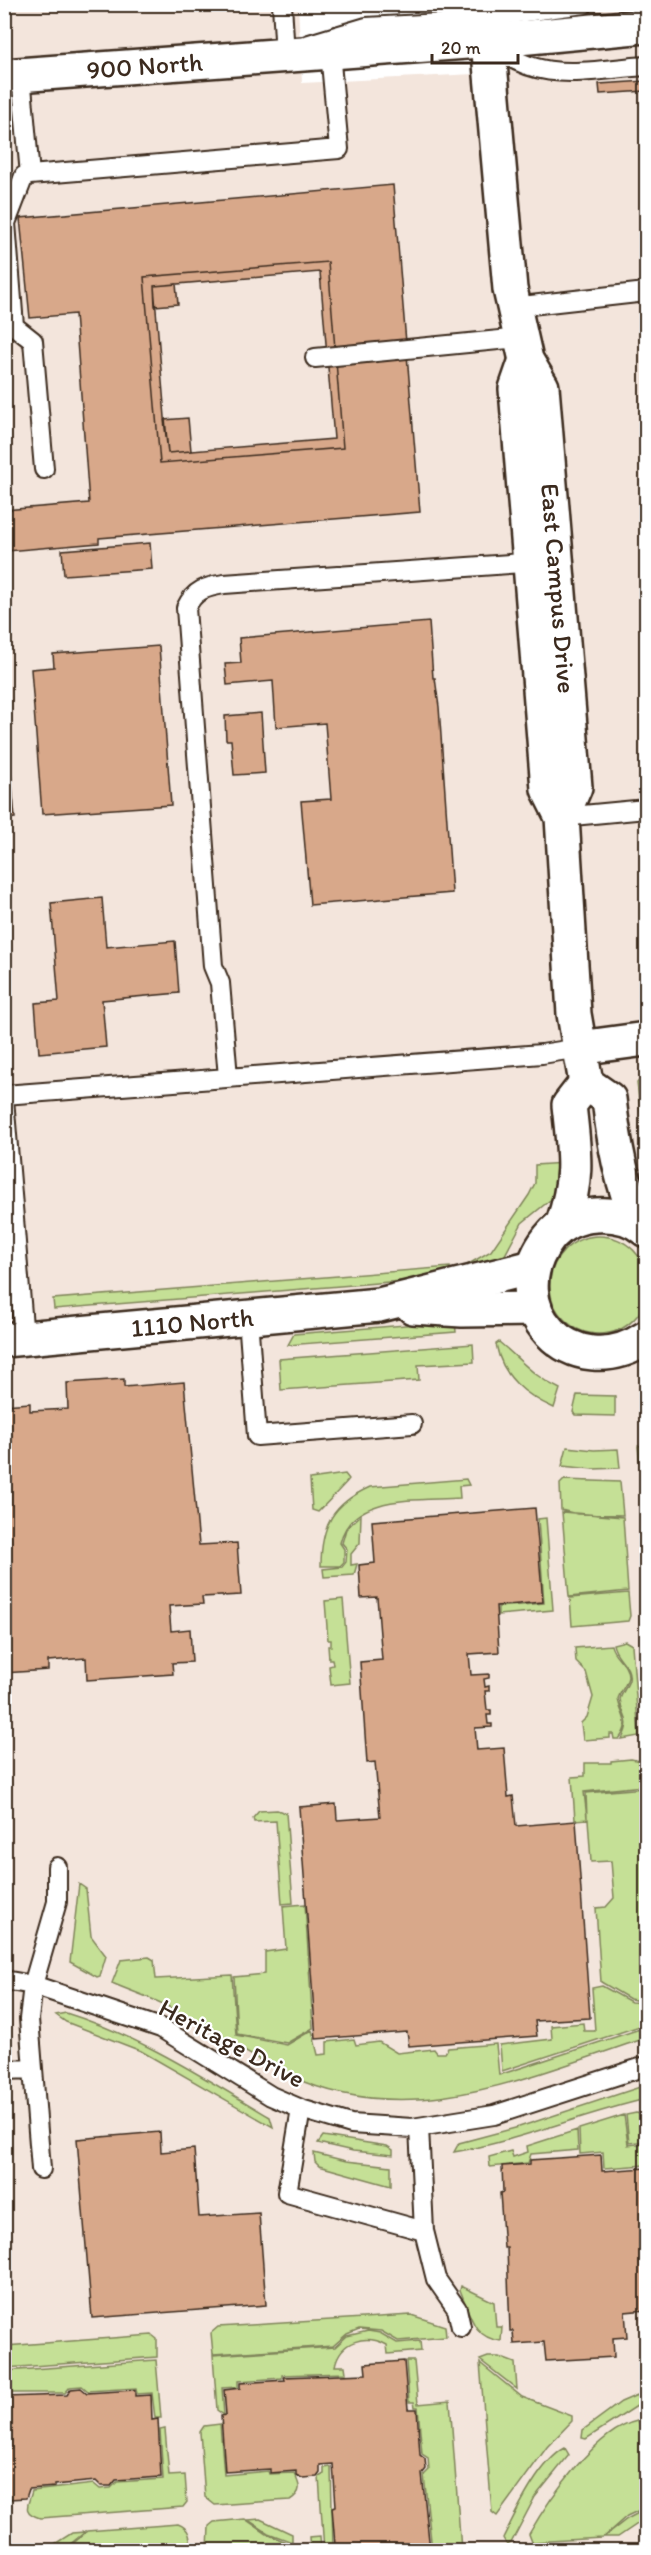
<svg xmlns="http://www.w3.org/2000/svg" width="651" height="2555" font-family="Itim,sans-serif">
	<rect width="100%" height="100%" fill="#fff"/>
	<filter id="ink" filterUnits="userSpaceOnUse"><feTurbulence type="fractalNoise" baseFrequency=".0167" numOctaves="2"/><feDisplacementMap in="SourceGraphic" scale="12" xChannelSelector="R" yChannelSelector="G"/><feConvolveMatrix kernelMatrix="1 2 1 2 8 2 1 2 1" color-interpolation-filters="sRGB"/></filter>
	<g filter="url(#ink)">
		<path fill="#f3e5dc" d="M5 5H298L302 83 474 74 471 5H646V2550H5Z"/>
		<path fill="#c5e096" stroke="#80855a" stroke-width="1.5" d="M646 1073V1160L637 1083Z
			M564 1163 555 1196 522 1223 499 1266 467 1275V1265L491 1251 529 1195 535 1183V1165Z
			M550 1285a49 49 0 1 1 98 0a49 49 0 1 1-98 0Z
			M450 1267 451 1277 54 1309 53 1299Z
			M455 1321 456 1332 288 1345 294 1334Z
			M499 1342C521 1360 534 1377 560 1389L554 1408C525 1395 502 1377 496 1344Z
			M473 1344 474 1362 418 1365 419 1380 281 1390 279 1359Z
			M577 1395 615 1396V1416L575 1415 573 1412Z
			M646 1444V1464L640 1466 638 1446Z
			M567 1447 594 1450 618 1449 620 1468 593 1469 562 1466Z
			M345 1474 349 1479C348 1481 322 1508 318 1512L312 1510 310 1479Z
			M644 1478H646V1509L643 1510 641 1482Z
			M466 1479 469 1485 459 1486 460 1498C419 1501 351 1493 340 1543L344 1549V1562L340 1566H321C321 1526 332 1504 370 1487Z
			M564 1480 620 1482 623 1515 577 1514 561 1510 560 1484Z
			M562 1512 623 1517 628 1591 569 1597Z
			M361 1515 360 1543 351 1554V1565L357 1564 354 1575 324 1577 323 1569 342 1567 346 1562 347 1549 342 1543 346 1529Z
			M546 1518 553 1610 498 1615V1607L544 1603 538 1519Z
			M628 1593 630 1616 628 1621 572 1626 570 1598Z
			M343 1599 350 1683 331 1685 329 1666 333 1665 332 1659H329L328 1646H331V1640H328L325 1601Z
			M625 1641 632 1645 639 1736 622 1739C633 1717 622 1719 620 1699 622 1692 627 1687 629 1680 632 1665 615 1658 613 1644Z
			M611 1645C613 1657 628 1663 628 1676 628 1684 620 1691 618 1699 621 1716 632 1723 619 1739H614L613 1734H610V1738L583 1740 581 1723 587 1717 593 1697 586 1672 576 1662 575 1648Z
			M631 1759 641 1761 643 1786 584 1792 587 1818 586 1793 644 1788 643 1761 646 1762V2002L630 1999 601 1982 596 1908 606 1907 614 1898 611 1861 591 1862 588 1819 575 1820 572 1777 585 1776V1763H611V1761Z
			M277 1810 286 1813 293 1903 282 1904 276 1821 254 1822 253 1818 259 1811Z
			M79 1884 86 1889 91 1936 106 1956 100 1976 97 1977 70 1962Z
			M305 1904 313 2028 287 2043 237 2034 234 1977 265 1974V1952L286 1949 283 1906Z
			M149 1957 154 1960 156 1979 232 1975 236 2035 287 2045 312 2030 318 2055 327 2054V2042L354 2039 356 2045 379 2042 397 2053 434 2049 437 2053H445L448 2048 496 2044 499 2075 646 2027V2038C529 2076 411 2132 290 2076 247 2056 209 2027 167 2006 150 1997 130 1991 112 1983L121 1960Z
			M602 1986 631 2002 646 2003V2024L502 2071 500 2045 552 2039 551 2026 583 2023 584 2031H595L592 1988Z
			M66 2013C140 2036 204 2078 270 2117L273 2127 141 2051 66 2022 56 2015Z
			M646 2085V2099C581 2114 519 2141 454 2152L459 2143 519 2127Z
			M636 2113 646 2115V2141L629 2143 626 2115Z
			M624 2115 628 2145 646 2143V2165L604 2168 603 2152 580 2154 579 2129Z
			M577 2130 578 2150 531 2154 528 2163 490 2167 489 2157 511 2151 513 2157 528 2152 527 2146Z
			M323 2136 387 2146 393 2150V2155L353 2151 318 2143Z
			M314 2153 346 2161 391 2166V2186L319 2166 315 2162Z
			M461 2286 494 2302 496 2327H502L501 2341C472 2338 470 2313 460 2290Z
			M411 2315 445 2326 446 2337 398 2341 381 2331 359 2329 347 2334 333 2346 213 2354 211 2333 218 2327Z
			M368 2331 380 2333 397 2343 420 2341 421 2351 388 2354 387 2345C366 2334 340 2340 335 2366H345L346 2373 282 2375V2378L238 2381V2387L222 2388 224 2415 217 2410 213 2355 335 2347 347 2336Z
			M152 2335 157 2339V2357L5 2368V2346Z
			M488 2357H499L515 2363 517 2389 480 2360Z
			M156 2360 161 2418H155L152 2393 137 2394 136 2388 88 2391 82 2386 70 2387 65 2393H5V2371Z
			M406 2361H414L418 2404 450 2401 461 2550H432L424 2475 429 2470 428 2458 422 2454 418 2407H415L414 2402H409Z
			M480 2363 522 2397 572 2416V2421L547 2447 497 2516 492 2512Z
			M637 2395 640 2397V2404L586 2439 582 2438 583 2430 621 2402Z
			M637 2421 643 2426 646 2507 627 2516 602 2538 532 2542 529 2534C549 2499 596 2430 637 2421Z
			M220 2424 224 2475 268 2471 269 2474 294 2473C299 2484 304 2491 290 2500L215 2505 205 2497 200 2432 204 2426Z
			M165 2429 169 2476 185 2475 187 2502 183 2507 40 2518C20 2512 29 2504 32 2491L94 2484 100 2489 111 2488 117 2482 163 2479 160 2430Z
			M565 2448 569 2455 535 2497 511 2543 507 2545 503 2538C516 2512 539 2462 565 2448Z
			M331 2467 333 2548 337 2550H324L319 2477 324 2474V2468Z
			M646 2509V2518L618 2537H604L627 2519Z
			M245 2519 267 2534 293 2545 294 2550H208L209 2526 214 2522Z
			M260 2519 292 2534V2542L268 2533 248 2520Z
			M178 2524C191 2529 190 2538 191 2550H66L87 2531Z
			M85 2532 63 2550H45L72 2533Z
			M320 2536 321 2550H310L309 2537Z"/>
		<path fill="#d8a88a" stroke="#3b2a1e" stroke-width="1.5" fill-rule="evenodd" d="M646 81V91L600 94 599 84Z
			M393 185 420 512 99 538V543L7 551 4 510 89 503 75 314 30 318 20 218ZM328 262 343 448 160 463 144 277Z
			M328 262 343 448 160 463 144 277ZM320 272 334 439 168 453 154 286Z
			M176 284 178 304 155 306 154 286Z
			M188 418 191 451 168 453 164 420Z
			M150 543 152 569 64 575 62 550Z
			M429 622 433 678H435L439 707 452 893 310 905 301 801 331 799 325 723 276 727 273 681 227 685 225 664 241 663 239 638Z
			M159 646 171 805 42 814 31 669 54 667 53 654Z
			M4 691 15 818 4 819Z
			M261 713 265 773 234 775 231 740H226L225 716Z
			M102 898 106 947 175 941 179 993 102 1000 106 1047 39 1053 35 1003 59 1001 51 903Z
			M124 1379V1387L184 1382 199 1545 237 1543 241 1595 202 1597 203 1604 169 1606 171 1631 190 1629 192 1662 172 1663 173 1674 87 1680 86 1658 48 1661V1670L4 1673V1405L30 1403V1411L68 1409 67 1383Z
			M535 1508 543 1602 496 1606 499 1652 469 1654 471 1675 489 1674V1678L484 1679 485 1687 489 1686V1691H485L487 1710H491V1715H487L488 1724H492V1727L475 1728 477 1750 504 1748 508 1797 513 1796 516 1826 576 1821 590 2018 535 2021 537 2036 409 2046 407 2032 316 2039 299 1807 336 1804 337 1820 380 1817 375 1762 367 1763 360 1662 382 1660 377 1597 361 1598 359 1565 375 1563 372 1521Z
			M160 2132 161 2152 194 2149 199 2217 259 2213 266 2305 92 2318 77 2139Z
			M601 2155 602 2171 646 2168V2310L625 2312 627 2337 613 2338 614 2357 546 2361 544 2342 514 2344 513 2331H510L507 2248H504L500 2193 503 2192 502 2166 530 2164V2160Z
			M404 2361 408 2409H417L420 2455 425 2459 426 2469 422 2474 430 2550H339V2544L335 2545 332 2507 336 2506 333 2464 320 2465V2473L317 2477 302 2478 296 2475V2471L270 2473V2469L225 2472 221 2416 226 2415 224 2390 240 2388V2383L285 2380 284 2377 366 2374 365 2364Z
			M81 2388 87 2393 135 2390V2396L151 2395 152 2420 158 2419 161 2477 116 2480 111 2486H101L96 2481 55 2485V2487L29 2489 26 2498 9 2499 4 2496V2397L67 2395 71 2389Z"/>
		<g fill="none" stroke-linecap="round" stroke-linejoin="round">
			<defs>
				<path id="lane" d="M282 4 285 56 309 44 366 27 442 23 584 4
					M488 41C537 86 586 70 646 66
					M21 75 30 175 339 149 330 52
					M30 175 24 176 6 223 14 326 33 341 44 469
					M513 307 646 292
					M315 358 520 338
					M562 817 646 809
					M228 1077 220 983 213 966 186 608C194 590 206 587 224 584L537 562
					M4 1095 542 1054 579 1048
					M4 1099 24 1338
					M248 1318 257 1436 412 1424
					M4 1980 33 1985 161 2028 271 2096 301 2109 351 2124 412 2128 494 2115 646 2066
					M4 2070 33 2069
					M301 2109 287 2193 424 2231 419 2127
					M41 2169 29 2019 33 1985 57 1902V1867
					M424 2231 436 2279 457 2309 461 2327"/>
				<g id="street">
					<path id="s1" d="M488 41 510 289 526 360 542 387 575 787 562 817"/>
					<path d="M526 360 516 389 548 789 562 817 574 1014 586 1083 609 1099C614 1143 621 1183 639 1223"/>
					<path d="M579 1048 646 1039"/>
					<path d="M563 1223C579 1177 574 1152 569 1105L586 1083"/>
					<path d="M646 1230C633 1218 614 1214 596 1215 576 1216 561 1223 549 1238 496 1305 571 1388 646 1338"/>
					<path d="M413 1307 462 1310 535 1309"/>
					<path id="s2" d="M4 1340 379 1305 533 1267"/>
				</g>
				<g id="secondary">
					<path id="s3" d="M4 76 508 39 646 26"/>
				</g>
			</defs>
			<use href="#lane" stroke="#3b2a1e" stroke-width="22"/>
			<use href="#street" stroke="#3b2a1e" stroke-width="38"/>
			<use href="#secondary" stroke="#3b2a1e" stroke-width="38"/>
			<use href="#lane" stroke="#fff" stroke-width="18"/>
			<use href="#street" stroke="#fff" stroke-width="33"/>
			<use href="#secondary" stroke="#fff" stroke-width="33"/>
		</g>
	</g>
	<g text-anchor="middle" stroke-width="4.5" stroke-linejoin="round" paint-order="stroke">
		<g font-size="26" fill="#3b2a1e" stroke="#fff">
			<text dy="9" stroke="none"><textPath href="#s3" startOffset="141">900 North</textPath></text>
			<text dy="9" stroke="none"><textPath href="#s1" startOffset="555">East Campus Drive</textPath></text>
			<text dy="9" stroke="none"><textPath href="#s2" startOffset="189">1110 North</textPath></text>
			<text transform="translate(232 2043) rotate(28)" y="9">Heritage Drive</text>
		</g>
	</g>
	<rect width="651" height="2555" fill="none" stroke="#fff" stroke-width="24"/>
	<rect x="12" y="12" width="627" height="2531" fill="none" stroke="#3b2a1e" stroke-width="2" filter="url(#ink)"/>
	<path d="M432 54v9h86v-9" fill="none" stroke="#3b2a1e" stroke-width="3"/>
	<text x="441" y="54" font-size="18" fill="#3b2a1e" stroke="#ffffff" stroke-width="4.5" paint-order="stroke">20 m</text>
</svg>
